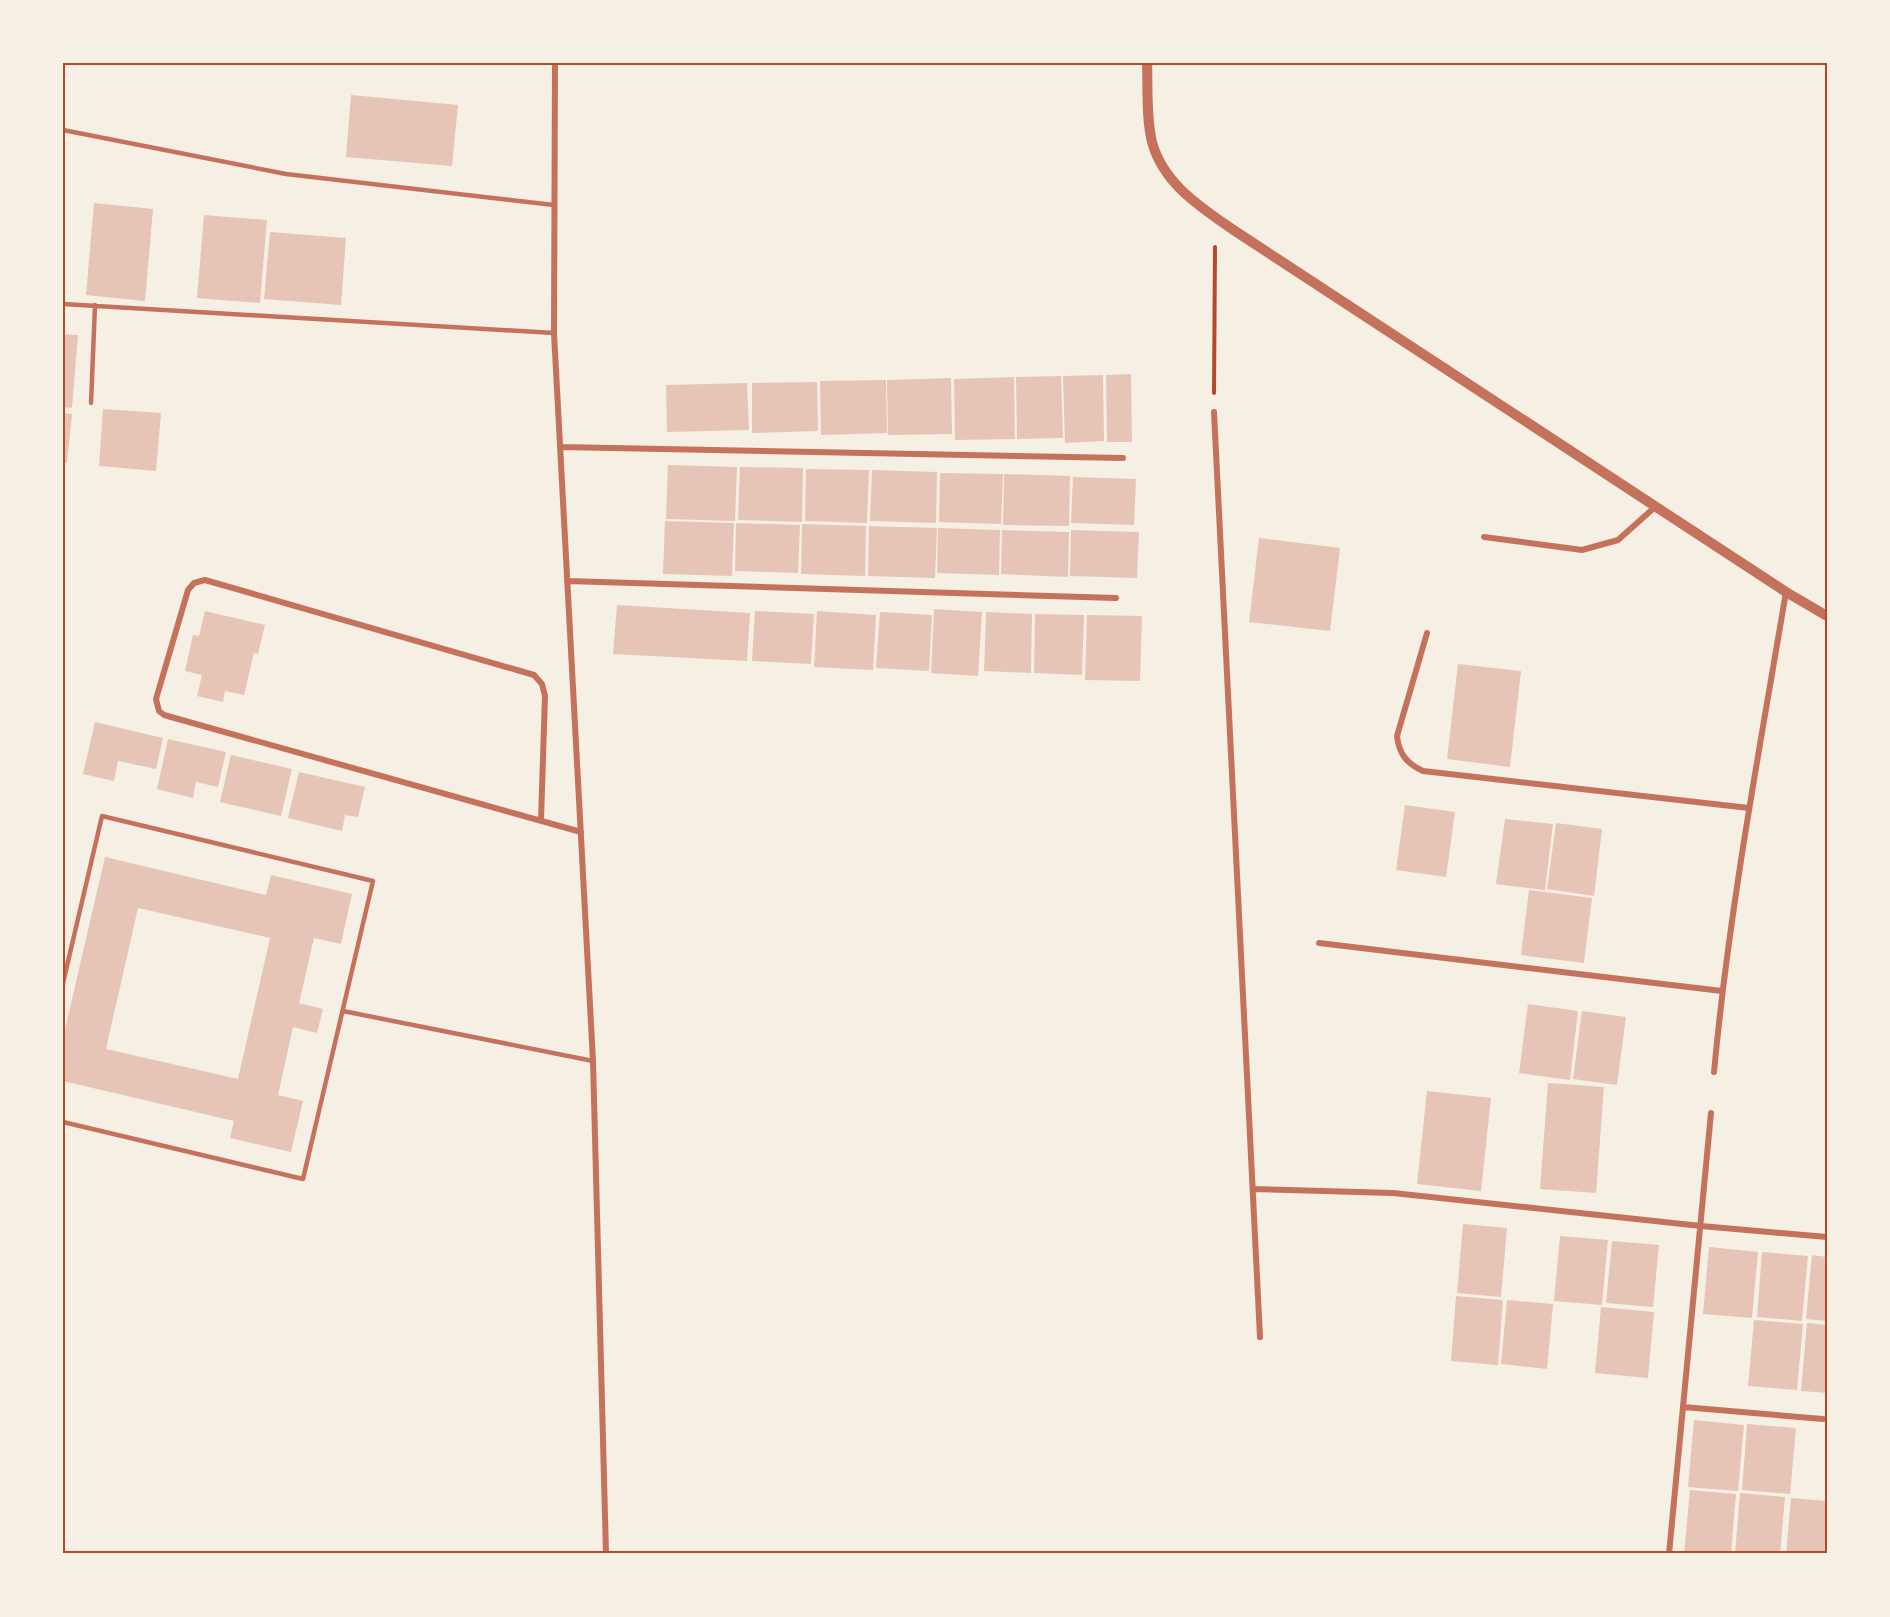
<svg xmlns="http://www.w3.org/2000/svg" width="1890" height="1617" font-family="'Varela Round',sans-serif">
	<rect width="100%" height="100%" fill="#f6efe4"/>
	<path fill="#e6c5b7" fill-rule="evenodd" d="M351 95 458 105 452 166 346 157Z
		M94 203 153 209 145 301 86 295Z
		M204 215 267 220 260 303 197 298Z
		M270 232 346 238 341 305 264 299Z
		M63 334 78 335 72 408 63 407Z
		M1131 374 1132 442H1107L1106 375Z
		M1103 375 1104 441 1065 443 1063 376Z
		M1061 376 1063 438 1017 439 1016 377Z
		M1014 377 1015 439 955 440 954 379Z
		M951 378 952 434 888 435 887 380Z
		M886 380 887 433 821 435 820 381Z
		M817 382 818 431 752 433V383Z
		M747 383 749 430 667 432 666 385Z
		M103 409 161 413 156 471 99 466Z
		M63 413 72 414 67 463H63Z
		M668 465 737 467 735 521 666 519Z
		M740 467 803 468 802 522 738 520Z
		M806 469 869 470 867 523 805 521Z
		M872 470 937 472 936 523 870 521Z
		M940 473 1003 474 1001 524 939 522Z
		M1004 474 1070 476 1069 526 1003 525Z
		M1073 477 1136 479 1134 525 1071 523Z
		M665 521 734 523 732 576 663 574Z
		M736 523 800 525 798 573 735 571Z
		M802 524 866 526 865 576 801 574Z
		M869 526 937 528 935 578 868 576Z
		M938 528 1000 530 999 575 937 573Z
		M1002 530 1069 532 1068 577 1001 574Z
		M1071 530 1139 532 1137 578 1070 576Z
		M1259 538 1340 548 1330 631 1249 622Z
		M617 605 750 613 747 661 613 654Z
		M934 609 982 612 978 676 931 673Z
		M205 611 265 625 258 654 254 653 244 695 225 691 223 702 197 696 202 675 185 671 193 635 199 636Z
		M755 611 814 614 811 664 752 661Z
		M817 611 876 615 873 670 814 667Z
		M880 612 932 615 929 671 876 668Z
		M986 612 1032 614 1031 673 984 671Z
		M1035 614 1084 615 1082 675 1034 673Z
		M1087 615 1142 616 1140 681 1085 680Z
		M1458 664 1521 671 1510 767 1447 759Z
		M95 722 163 738 156 769 118 761 114 781 83 774Z
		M168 739 226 752 218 787 196 782 193 798 157 789Z
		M231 755 292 769 281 816 220 802Z
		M299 772 365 787 358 817 345 815 342 831 288 818Z
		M1405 805 1455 812 1446 877 1396 870Z
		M1505 819 1553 824 1545 890 1496 884Z
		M1556 823 1602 829 1594 896 1547 889Z
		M105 857 266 895 271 875 352 894 341 944 314 938 299 1003 323 1009 317 1033 293 1027 278 1095 303 1101 291 1152 230 1138 234 1121 63 1081V1038ZM138 908 270 938 238 1079 106 1049Z
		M1529 890 1592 898 1584 963 1521 955Z
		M1528 1004 1578 1011 1570 1080 1519 1073Z
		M1582 1011 1626 1017 1617 1085 1573 1079Z
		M1548 1083 1604 1087 1596 1193 1540 1189Z
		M1427 1091 1491 1098 1481 1191 1417 1184Z
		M1463 1224 1507 1228 1501 1297 1457 1293Z
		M1560 1236 1608 1240 1602 1305 1554 1301Z
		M1612 1241 1659 1245 1653 1307 1606 1303Z
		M1709 1247 1758 1252 1752 1318 1703 1314Z
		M1762 1252 1808 1256 1802 1321 1757 1317Z
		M1812 1255 1827 1257V1321L1806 1319Z
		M1456 1296 1503 1300 1498 1365 1451 1361Z
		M1507 1300 1553 1304 1547 1369 1501 1364Z
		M1601 1307 1654 1312 1648 1378 1595 1373Z
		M1754 1320 1803 1324 1797 1390 1748 1386Z
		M1807 1323 1827 1325V1393L1801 1391Z
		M1694 1420 1744 1425 1738 1491 1688 1487Z
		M1747 1424 1796 1428 1790 1494 1742 1490Z
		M1690 1490 1736 1494 1731 1554H1684Z
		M1740 1493 1785 1497 1780 1554H1735Z
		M1791 1498 1827 1501V1554H1786Z"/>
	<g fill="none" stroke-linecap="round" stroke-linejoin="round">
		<path stroke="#b5482f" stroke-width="4" d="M1214 393 1215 247"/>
		<path stroke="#c5725c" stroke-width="4.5" d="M63 130 286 174 554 205
			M63 304 554 333
			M91 403 95 305
			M63 983 102 816 373 881 303 1179 63 1122
			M343 1011 593 1061"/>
		<path stroke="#c5725c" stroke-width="6" d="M555 63 554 333 593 1061 606 1554
			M1214 412 1260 1337
			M560 447 1123 458
			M1484 537 1582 550 1618 540 1655 507
			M567 581 1116 598
			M1427 633 1397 736C1399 754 1407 764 1423 771L1749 808
			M541 820 545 696 542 684 534 675 205 580 194 583 188 590 156 699 159 711 164 715 581 832
			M1319 943 1722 991
			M1714 1072C1729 911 1759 752 1786 592
			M1253 1189 1393 1193 1701 1226 1827 1237
			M1683 1407 1823 1419
			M1669 1554 1711 1113"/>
		<path stroke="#c5725c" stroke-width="10" d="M1147 63C1148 88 1146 117 1152 142 1163 183 1199 206 1232 229L1786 592 1827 616"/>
	</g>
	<rect width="1890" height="1617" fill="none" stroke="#f6efe4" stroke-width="129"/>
	<rect x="64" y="64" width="1762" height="1488" fill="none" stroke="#b5482f" stroke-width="2"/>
</svg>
